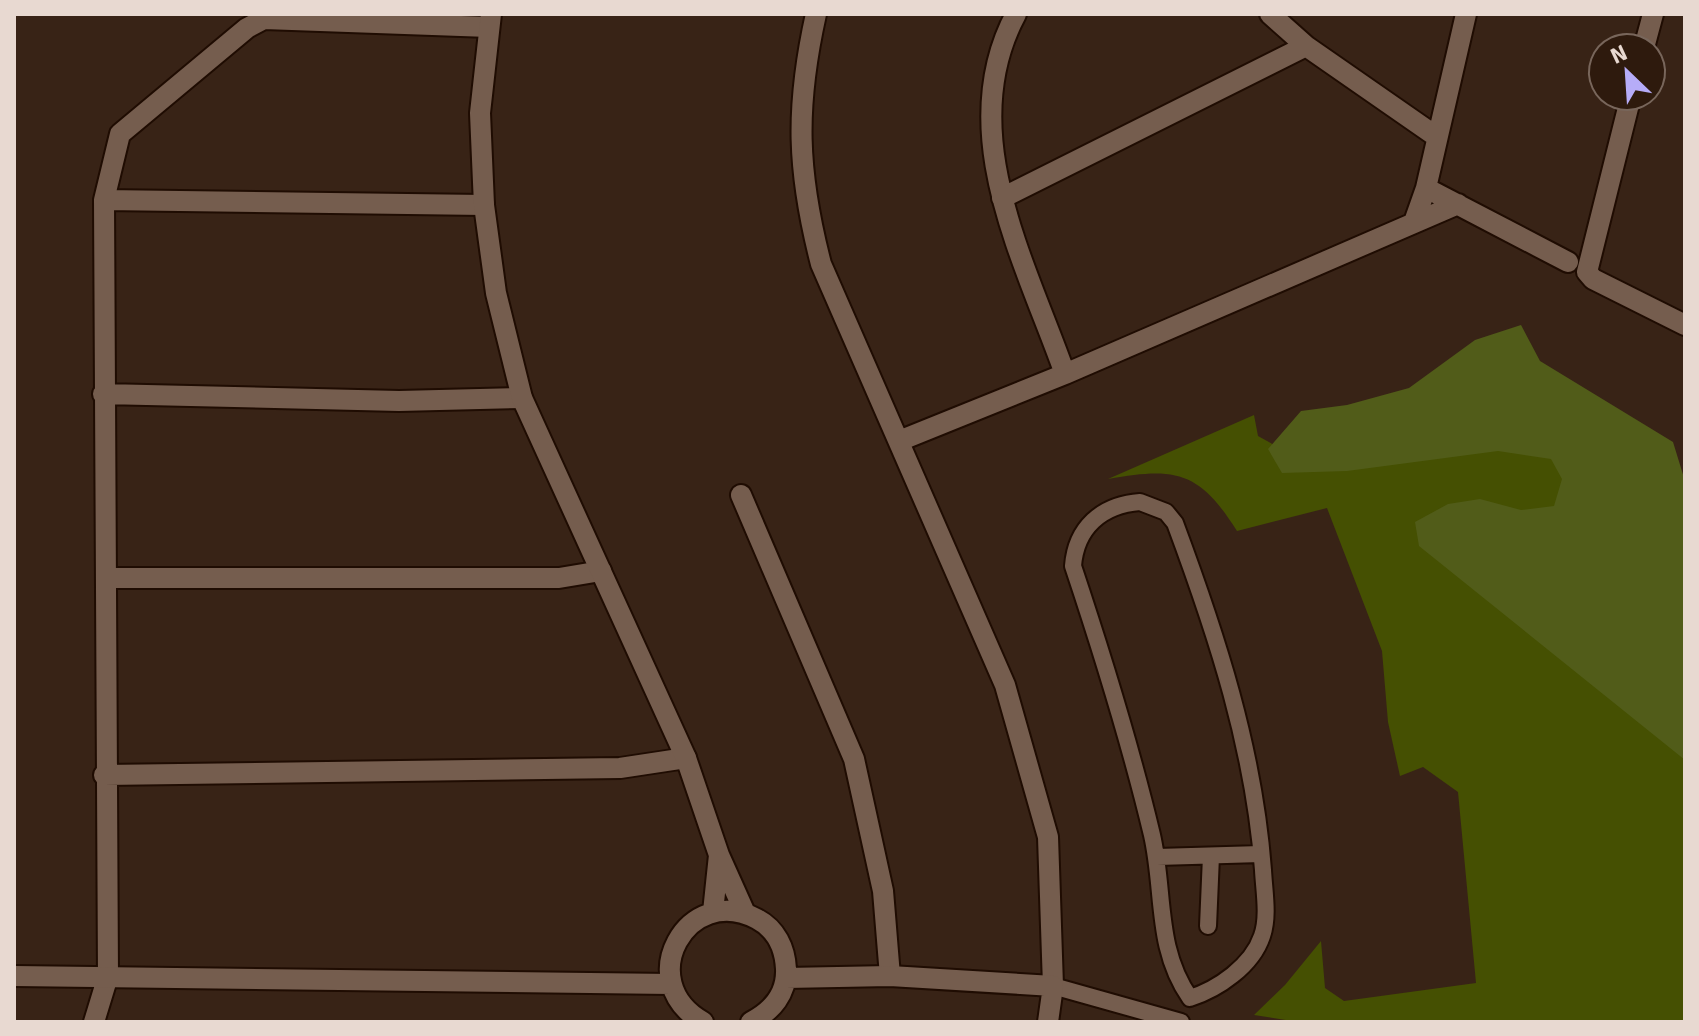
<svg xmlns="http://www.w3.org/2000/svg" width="1699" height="1036" font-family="Signika,sans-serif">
	<rect width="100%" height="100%" fill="#382316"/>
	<path fill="#455002" d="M1254 415 1258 436 1283 450 1557 448 1685 737V1022H1298L1254 1015 1285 985 1321 941 1325 988 1344 1001 1476 983 1458 792 1423 767 1400 776 1388 722 1382 651 1327 508 1237 531C1199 471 1176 467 1108 479Z"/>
	<path fill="#515c19" d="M1521 325 1540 361 1673 442 1685 481V760L1419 546 1415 522 1448 504 1480 499 1521 510 1554 506 1562 479 1551 459 1498 451 1347 471 1282 473 1268 449 1301 411 1347 405 1409 388 1475 340Z"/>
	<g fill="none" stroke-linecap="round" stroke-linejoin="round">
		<defs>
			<path id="service" d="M1140 502 1166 512 1175 523C1217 636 1254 749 1263 870 1264 891 1269 916 1262 936 1252 966 1218 989 1190 998 1155 948 1165 892 1152 835 1130 743 1103 656 1073 566 1076 528 1101 505 1140 502Z
				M1157 857 1261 854
				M1208 926 1211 856
				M1053 986 1181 1022"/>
			<path id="minor" d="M816 14C795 108 797 171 821 264L1005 685 1048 837 1053 986
				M1016 14C953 131 1025 261 1065 374
				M1270 14 1306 46 1437 137
				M1644 48 1653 14
				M1631 96 1587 272 1593 279 1685 325
				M1426 188 1568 262
				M1002 198 1306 46
				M104 200 484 205
				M1414 222 1426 188 1466 14
				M103 394 399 401 522 398
				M899 441 1065 374 1458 204
				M741 495 854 759 883 891 890 976
				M106 578H559L601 571
				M104 775 620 768 686 758
				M94 1022 108 976 104 200 120 134 247 28 264 19 489 27"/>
			<path id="tertiary" d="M491 14 480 113 484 205 496 293 522 398 686 758 719 855 745 913
				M713 912 719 855
				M14 976 671 984
				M786 978 890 976 1053 986 1048 1022
				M703 1022C632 982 687 882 757 919 776 929 785 948 786 969 787 993 772 1011 751 1022"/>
		</defs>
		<use href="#service" stroke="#1f0c02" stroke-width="20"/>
		<use href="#minor" stroke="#1f0c02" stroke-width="24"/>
		<use href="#tertiary" stroke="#1f0c02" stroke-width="24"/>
		<use href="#service" stroke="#755d4e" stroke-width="16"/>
		<use href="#minor" stroke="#755d4e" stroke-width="20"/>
		<use href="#tertiary" stroke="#755d4e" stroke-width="20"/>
	</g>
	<rect width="1699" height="1036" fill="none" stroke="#e8d9d1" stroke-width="32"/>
	<g transform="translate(1627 72) rotate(335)"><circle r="38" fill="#2e1a0d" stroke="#78665b" stroke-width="2"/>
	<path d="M0-6L14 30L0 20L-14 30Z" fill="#b6acf8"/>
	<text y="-12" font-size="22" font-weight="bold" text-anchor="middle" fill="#e8d9d1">N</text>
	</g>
</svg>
